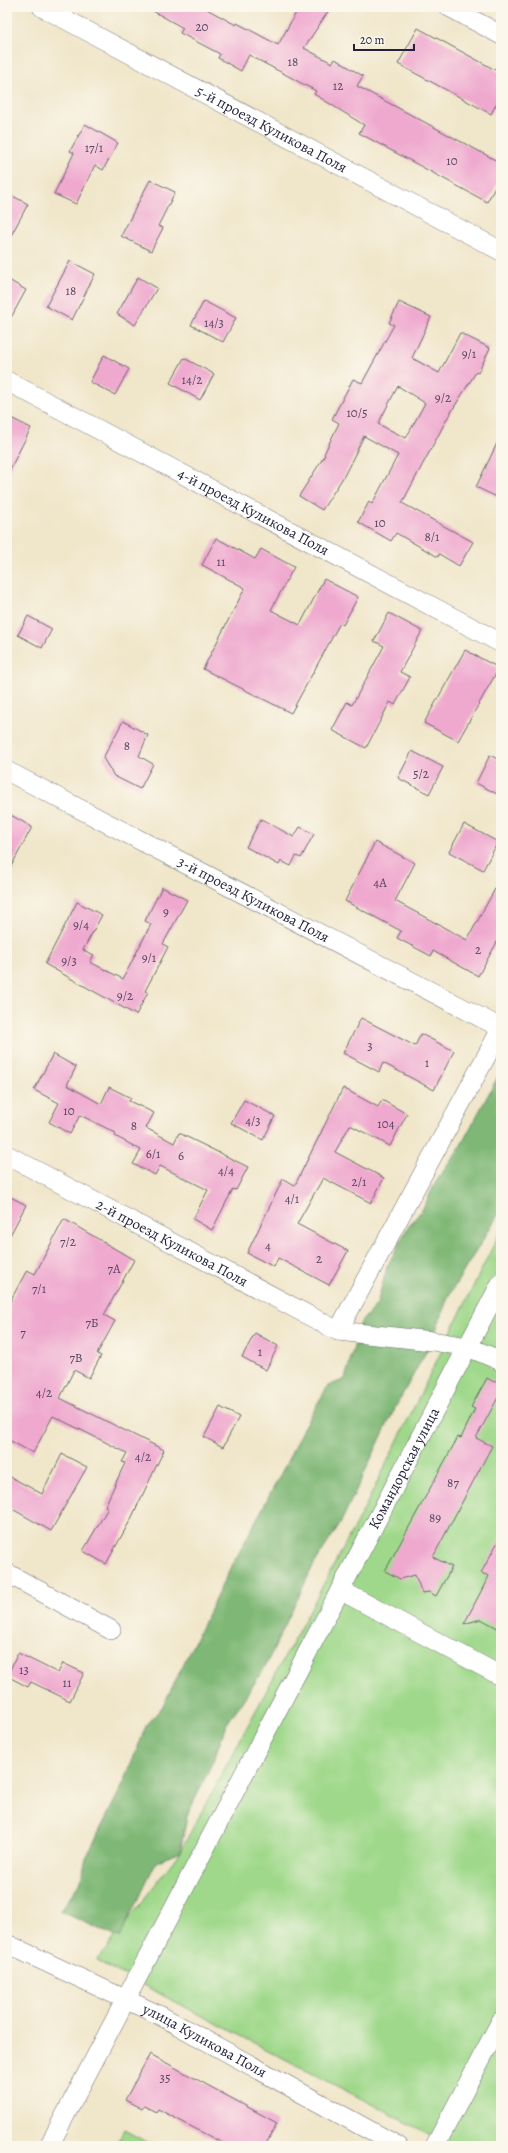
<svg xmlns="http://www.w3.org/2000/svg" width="508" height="2153" font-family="Alegreya,serif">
	<rect width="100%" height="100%" fill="#fbf7ec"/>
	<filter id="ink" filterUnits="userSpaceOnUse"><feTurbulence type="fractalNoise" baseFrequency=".025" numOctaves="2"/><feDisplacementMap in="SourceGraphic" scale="8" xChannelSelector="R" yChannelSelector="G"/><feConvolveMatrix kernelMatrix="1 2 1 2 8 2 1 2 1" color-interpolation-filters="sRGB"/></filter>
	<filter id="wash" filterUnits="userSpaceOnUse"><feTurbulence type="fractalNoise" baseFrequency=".012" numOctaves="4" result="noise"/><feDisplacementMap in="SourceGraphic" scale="16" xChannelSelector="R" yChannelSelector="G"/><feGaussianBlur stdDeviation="0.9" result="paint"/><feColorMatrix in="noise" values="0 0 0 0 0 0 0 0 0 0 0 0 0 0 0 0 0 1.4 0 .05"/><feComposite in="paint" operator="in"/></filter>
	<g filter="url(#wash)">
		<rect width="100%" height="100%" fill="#f0e6ca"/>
		<path fill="#9fd88a" stroke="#607d62" d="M501 1230V2146H452L97 1961 180 1852 364 1509Z
			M124 2130 152 2145 151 2146H120L117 2144Z"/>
		<path fill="#7fb876" stroke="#506d58" d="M501 1071V1210L448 1297 432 1341 396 1406 341 1522 313 1566 264 1669 226 1725 213 1761 187 1816 180 1852 156 1862 119 1938 60 1911 80 1884 86 1858 124 1782 146 1726 163 1706 224 1581 286 1464 303 1428 328 1386 345 1379 361 1322 377 1304 387 1267 407 1229 424 1207 434 1185 460 1147Z"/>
		<g id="blocks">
			<path fill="#efa9cf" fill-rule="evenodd" d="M146 7H203L236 25 237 23 278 45 299 7H331L304 48 332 63 335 59 363 76 357 86 501 163V177L487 202 359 133 364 125 314 94 316 91 249 55 241 71 218 58 220 54 180 33 183 28Z
				M418 28 501 73V95L491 114 398 64Z
				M85 124 118 143 103 170 95 165 76 204 54 194 74 153 70 151Z
				M150 180 175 192 158 226 163 228 151 251 121 236Z
				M7 193 28 204 7 243Z
				M70 261 95 274 72 320 46 306Z
				M138 277 157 288 135 325 117 314Z
				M7 279 26 290 7 325Z
				M204 301 236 318 223 342 191 325Z
				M399 302 431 317 412 358 439 373 460 333 490 348 478 373 476 372 448 417 402 503 473 542 459 566 439 554 438 557 396 533 391 541 358 522 369 502 372 504 398 455 364 436 344 476 322 510 299 496 325 455 324 454 339 423 332 419 353 379 362 383 394 325 389 323ZM398 386 425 403 406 438 378 424Z
				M104 355 129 369 115 395 90 382Z
				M184 358 214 374 200 400 170 383Z
				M7 416 31 428 7 475Z
				M501 435V499L476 487Z
				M216 538 255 559 261 549 294 567 271 610 300 625 324 579 358 597 343 625 340 623 291 713 203 669 245 588 202 565Z
				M389 613 422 631 400 672 410 677 395 705 390 702 366 748 332 730 347 702 352 705 384 646 374 641Z
				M28 616 52 629 42 648 18 635Z
				M465 650 499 668 458 741 424 723Z
				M123 721 148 735 139 756 153 764 140 789 114 776 103 758Z
				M412 751 443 767 429 794 398 778Z
				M490 755 501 761V796L476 783Z
				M7 813 32 827 7 874Z
				M261 819 294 837 300 827 314 834 301 858 296 856 291 866 281 861 279 865 246 847Z
				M464 824 498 842 483 870 449 852Z
				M375 842 415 863 395 901 467 940 501 878V935L478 976 433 951 431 956 397 938 401 931 345 901Z
				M162 887 187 900 163 944 168 947 145 991 148 992 136 1015 45 964 77 902 102 915 83 950 94 955 90 962 123 979 151 924 145 921Z
				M361 1018 415 1046 421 1034 454 1051 434 1090 383 1063 379 1072 343 1053Z
				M53 1054 76 1067 67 1085 101 1104 109 1087 131 1098 129 1101 154 1113 146 1128 174 1143 179 1133 248 1167 236 1190 233 1189 212 1230 193 1219 208 1190 160 1166 155 1175 133 1164 141 1150 115 1136 116 1133 80 1115 70 1134 49 1122 59 1103 34 1090Z
				M343 1088 378 1107 382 1100 407 1114 390 1146 350 1125 335 1152 384 1178 371 1203 323 1178 297 1224 348 1251 329 1285 278 1258 274 1267 247 1253 283 1179 295 1185Z
				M244 1100 275 1116 263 1140 231 1123Z
				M7 1195 26 1205 7 1241Z
				M64 1219 134 1260 104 1315 115 1321 97 1354 101 1356 89 1378 74 1370 60 1398 164 1450 131 1519 106 1564 83 1551 108 1508 105 1506 125 1463 122 1462 127 1453 53 1416 33 1453 7 1439V1307L27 1270 35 1274Z
				M255 1333 278 1346 266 1370 242 1357Z
				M487 1378 494 1382 501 1380V1392L476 1438 492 1446 433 1557 452 1567 436 1596 429 1592 422 1593 415 1575 400 1579 385 1571 458 1437 461 1438 475 1409 471 1407Z
				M220 1407 239 1417 223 1447 204 1437Z
				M62 1454 87 1467 51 1531 7 1506V1475L42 1494Z
				M501 1536V1630L481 1619 464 1624 489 1576 481 1573Z
				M18 1653 58 1673 63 1663 84 1673 70 1701 31 1682 28 1687 7 1676Z
				M150 2054 277 2123 265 2146H228L158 2109 156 2112 144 2106 142 2109 125 2100Z"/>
		</g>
	</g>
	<g filter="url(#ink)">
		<use href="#blocks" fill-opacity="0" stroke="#6a676d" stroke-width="1"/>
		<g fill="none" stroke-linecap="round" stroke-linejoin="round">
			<defs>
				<g id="street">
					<path id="s1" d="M42 7 501 251"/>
					<path d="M449 7 501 35"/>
					<path id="s2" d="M7 381 501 643"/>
					<path id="s3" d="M7 771 501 1028"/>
					<path id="s4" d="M7 1155 338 1331 432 1341 468 1347 501 1361"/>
					<path d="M338 1331 501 1029"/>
					<path d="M7 1573 111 1630"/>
					<path d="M340 1590 501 1676"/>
					<path id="s5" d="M7 1944 161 2016 398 2146"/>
					<path id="s6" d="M49 2146 501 1283"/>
					<path d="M435 2146 501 2021"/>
				</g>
			</defs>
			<use href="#street" stroke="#6a676d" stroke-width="20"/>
			<use href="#street" stroke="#fff" stroke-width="19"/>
		</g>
	</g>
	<g text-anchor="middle" stroke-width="3.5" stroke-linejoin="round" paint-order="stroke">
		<g font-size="13" fill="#554460">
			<text x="202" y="31">20</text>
			<text x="293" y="66">18</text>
			<text x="338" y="90">12</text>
			<text x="94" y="152">17/1</text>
			<text x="452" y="165">10</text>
			<text x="71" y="295">18</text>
			<text x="214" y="327">14/3</text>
			<text x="469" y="358">9/1</text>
			<text x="192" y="384">14/2</text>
			<text x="443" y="402">9/2</text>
			<text x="357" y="417">10/5</text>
			<text x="380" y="527">10</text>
			<text x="432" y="541">8/1</text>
			<text x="221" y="566">11</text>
			<text x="127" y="750">8</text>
			<text x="421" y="778">5/2</text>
			<text x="380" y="887">4А</text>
			<text x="166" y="916">9</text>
			<text x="81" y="929">9/4</text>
			<text x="478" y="954">2</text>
			<text x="149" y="962">9/1</text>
			<text x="69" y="965">9/3</text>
			<text x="125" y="1000">9/2</text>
			<text x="370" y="1050">3</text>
			<text x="427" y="1067">1</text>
			<text x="69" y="1115">10</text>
			<text x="253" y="1125">4/3</text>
			<text x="386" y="1128">104</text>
			<text x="134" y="1130">8</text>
			<text x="153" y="1158">6/1</text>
			<text x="181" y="1160">6</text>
			<text x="226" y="1175">4/4</text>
			<text x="359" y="1186">2/1</text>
			<text x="292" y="1203">4/1</text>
			<text x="68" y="1246">7/2</text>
			<text x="268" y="1250">4</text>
			<text x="319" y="1263">2</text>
			<text x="114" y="1273">7А</text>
			<text x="39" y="1293">7/1</text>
			<text x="92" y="1327">7Б</text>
			<text x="23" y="1337">7</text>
			<text x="260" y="1356">1</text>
			<text x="76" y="1362">7В</text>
			<text x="44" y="1397">4/2</text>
			<text x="143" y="1461">4/2</text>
			<text x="453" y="1487">87</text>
			<text x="435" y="1522">89</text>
			<text x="24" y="1674">13</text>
			<text x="67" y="1687">11</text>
			<text x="165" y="2082">35</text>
		</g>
		<g font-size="15" fill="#22223b" stroke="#fbf7ec">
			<text dy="5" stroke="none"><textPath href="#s1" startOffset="260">5-й проезд Куликова Поля</textPath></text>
			<text dy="5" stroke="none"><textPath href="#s2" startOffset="279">4-й проезд Куликова Поля</textPath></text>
			<text dy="5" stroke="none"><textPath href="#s3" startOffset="278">3-й проезд Куликова Поля</textPath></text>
			<text dy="5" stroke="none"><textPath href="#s4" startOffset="187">2-й проезд Куликова Поля</textPath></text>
			<text dy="5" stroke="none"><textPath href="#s6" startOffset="765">Командорская улица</textPath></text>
			<text dy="5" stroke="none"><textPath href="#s5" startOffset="220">улица Куликова Поля</textPath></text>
		</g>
	</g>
	<rect width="508" height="2153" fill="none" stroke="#fbf7ec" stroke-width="24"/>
	<path d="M354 44v6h60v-6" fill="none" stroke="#22223b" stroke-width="2"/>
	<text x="360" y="44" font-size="12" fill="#22223b" stroke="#fbf7ec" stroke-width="3" paint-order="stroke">20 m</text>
</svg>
